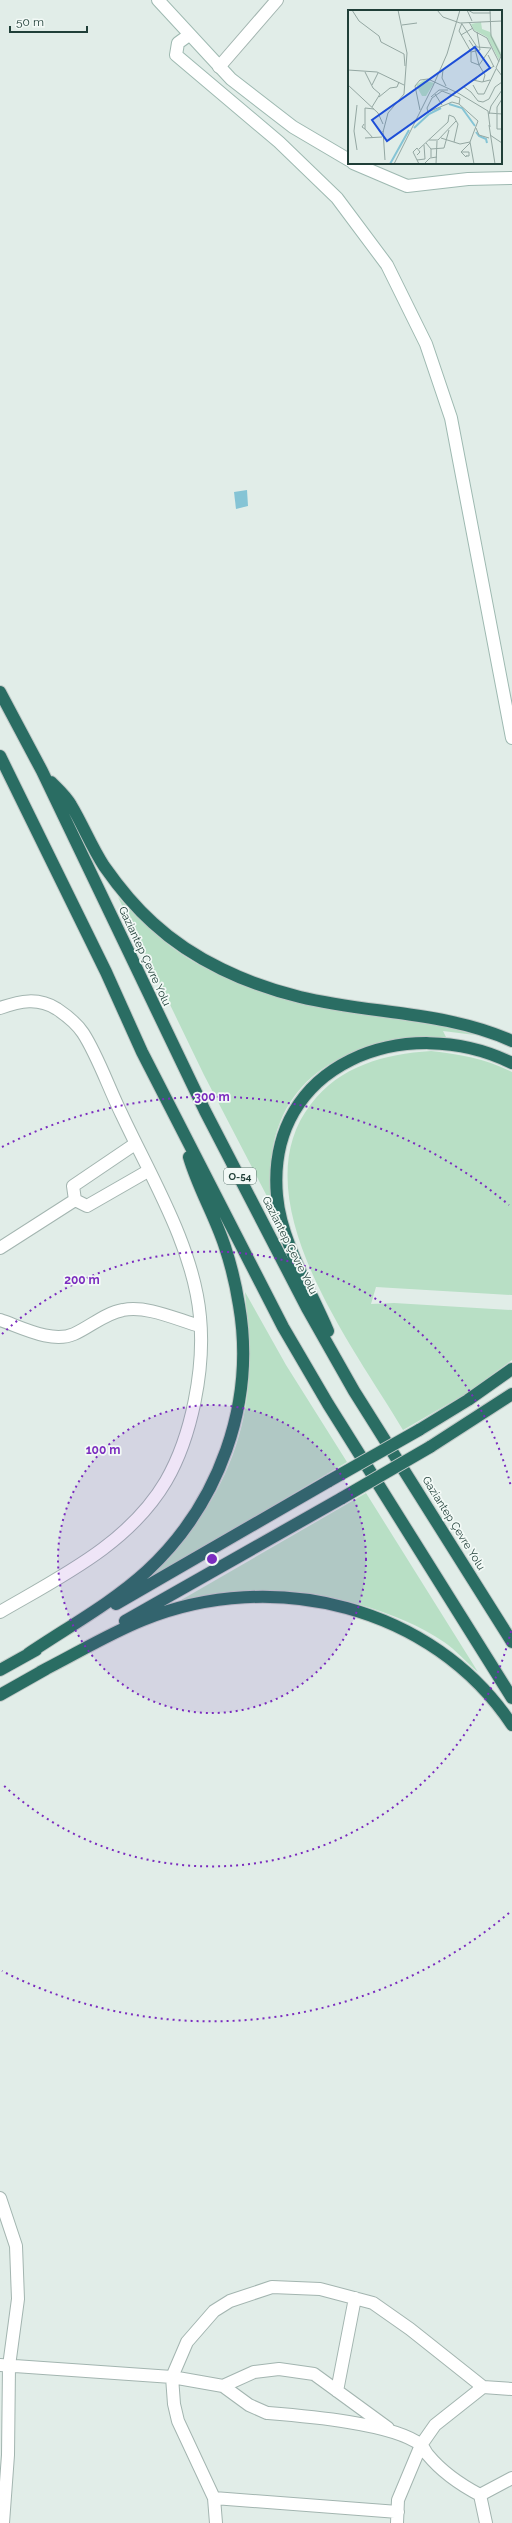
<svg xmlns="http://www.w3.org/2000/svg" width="512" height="2523" font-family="Raleway,sans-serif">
	<rect width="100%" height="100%" fill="#e1ede8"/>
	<path fill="#b8dfc5" d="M118 897C140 918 162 943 189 959 268 1006 359 1013 448 1027L475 1035 443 1031 446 1037C367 1037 286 1063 272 1153 270 1170 270 1187 271 1204L204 1075Z
		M431 1051C460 1054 486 1059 512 1072V1295L376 1287 371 1304 394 1303 512 1310V1360L467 1393 403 1430C354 1347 238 1198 311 1104 340 1066 384 1054 431 1051Z
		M245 1292 286 1365 347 1462 154 1576 153 1574C209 1518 245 1455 249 1374 251 1347 247 1319 245 1292Z
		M366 1493 478 1672C467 1663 456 1650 444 1642 391 1606 299 1584 236 1592 216 1594 196 1599 176 1603Z"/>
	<path fill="#85c4d5" d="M247 490 248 506 236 509 234 492Z"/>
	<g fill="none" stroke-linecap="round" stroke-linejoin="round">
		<defs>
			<path id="street" d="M219 67 277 0
				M0 1008C20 1001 38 997 57 1009 66 1015 77 1024 83 1033 98 1056 109 1089 122 1115 151 1177 194 1248 200 1317 205 1368 192 1436 166 1481 129 1544 60 1577 0 1612
				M75 1200 73 1186 135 1144
				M0 1248 75 1200 87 1206 148 1171
				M0 1320C21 1327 52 1344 74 1334 90 1327 105 1313 123 1310 147 1305 178 1320 200 1326
				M0 2198 16 2246 18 2299 9 2366 8 2455 3 2523
				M0 2365 172 2377 187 2342 214 2311 230 2301 272 2287 320 2289 373 2303 410 2329 483 2387 512 2389
				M223 2386 254 2372 279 2369 314 2374 388 2428
				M337 2391 355 2298
				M480 2495 486 2523
				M214 2498 398 2512
				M216 2523 214 2498 178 2421 174 2404 172 2377 223 2386 249 2405 267 2413C304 2416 393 2423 421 2445 424 2447 425 2452 428 2455 442 2472 461 2485 480 2495L512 2478
				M397 2523 398 2500 421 2445 435 2425 483 2387"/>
			<path id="secondary" d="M158 0 231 79 293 127 349 160
				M189 35 178 43 176 55 279 142 337 198 387 265 426 344 451 418 512 738
				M353 163 407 186 468 179 512 178"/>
			<path id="highway" d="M0 692 42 771 205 1111 307 1308 354 1391 512 1642
				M0 756 106 972 142 1052 283 1327 328 1404 512 1698
				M51 782C58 789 66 796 71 805 83 825 91 846 104 866 118 886 134 906 153 923 193 960 247 984 300 997 370 1014 445 1011 512 1041
				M328 1331C310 1289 281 1241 277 1196 265 1063 407 1011 512 1063
				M419 1430 468 1400 512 1369
				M430 1447 512 1394
				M116 1604 329 1481
				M125 1621 342 1498
				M28 1654C68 1627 112 1603 147 1571 219 1504 256 1403 239 1305 236 1286 231 1265 225 1247 215 1216 198 1188 189 1157
				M0 1670 36 1650
				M40 1672C74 1655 108 1634 143 1620 273 1567 433 1606 512 1725
				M0 1695 46 1669"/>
		</defs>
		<use href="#street" stroke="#a3b5b0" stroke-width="14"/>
		<use href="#secondary" stroke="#9eb9b1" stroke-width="14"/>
		<use href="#highway" stroke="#c1c9c7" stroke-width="14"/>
		<use href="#street" stroke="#fff" stroke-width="12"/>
		<use href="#secondary" stroke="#fff" stroke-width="12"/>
		<use href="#highway" stroke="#2a6d63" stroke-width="12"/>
		<defs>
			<path id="highway-bridge" d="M329 1481 419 1430
				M342 1498 430 1447"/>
		</defs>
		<use href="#highway-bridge" stroke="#c1c9c7" stroke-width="14" stroke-linecap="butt"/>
		<use href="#highway-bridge" stroke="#2a6d63" stroke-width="12"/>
	</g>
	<circle cx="212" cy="1559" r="154" fill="#7b2cbf" fill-opacity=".12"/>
	<g fill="none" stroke="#7b2cbf" stroke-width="2" stroke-dasharray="2 4">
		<circle cx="212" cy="1559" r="154"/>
		<path d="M511 1631A308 308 0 0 1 2 1784M2 1334A308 308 0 0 1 511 1487"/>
		<path d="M509 1913A462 462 0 0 1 2 1971M2 1147A462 462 0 0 1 509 1205"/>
	</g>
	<g text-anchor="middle" stroke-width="3.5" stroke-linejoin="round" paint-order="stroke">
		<rect fill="#f2f9f6" stroke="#5f7771" stroke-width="1" x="224" y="1168" width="32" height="16" rx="3"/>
		<g font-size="10" font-weight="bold" fill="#203f38">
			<text x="240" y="1180">O-54</text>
		</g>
		<g font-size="11" fill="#203f38" stroke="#f2f9f6">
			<text transform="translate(145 956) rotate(65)" y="4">Gaziantep Çevre Yolu</text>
			<text transform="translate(290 1245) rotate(63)" y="4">Gaziantep Çevre Yolu</text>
			<text transform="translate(454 1523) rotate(58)" y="4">Gaziantep Çevre Yolu</text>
		</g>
	</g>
	<g transform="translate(348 10)">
		<rect width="154" height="154" fill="#e1ede8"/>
		<path d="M133 12 134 19 142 22 153 43 151 50 139 27 126 20 123 14ZM76 70 86 73 78 86H74L68 75Z" fill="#b8dfc5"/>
		<path fill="none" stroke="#85c4d5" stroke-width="2" d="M101 94 114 98 127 116M66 118 81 104 93 98M128 122 131 126 138 129 139 133M42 154 61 120"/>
		<path fill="none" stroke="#94a7a2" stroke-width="1" d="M4 0 11 11 31 26 33 32 56 44 57 56M89 0 95 7 112 13 154 11M119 0 124 11M120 0 125 3H143M142 0 143 26 153 46M121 12 126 21 139 28 151 52M114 13 111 21 123 42V52L131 55 137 65 135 72M114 14 129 37 143 38 131 55M54 15 69 13M113 25 125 18M121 30 127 39 131 55M123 42 132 40 129 22M140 45 146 57M153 46 148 58 154 66M0 60 29 62 56 75M95 60 94 68 98 76M17 62 25 78 32 84 24 97M125 70 134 72 142 70M127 71 130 66 146 56M0 75 30 103 35 114M24 75 30 63M125 75 130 84H136L148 59M116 77 123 82 130 91 135 92 141 89 147 77 154 72M94 81 112 88 111 94 104 92 80 102 79 98 84 88ZM87 84 94 95M31 87 42 78 49 77 51 72M83 87 91 80H100M111 94 130 111 122 132 126 154M9 95 6 121 9 140M72 100 67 76 72 70 80 69 110 83 140 101 142 117M141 103 154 104M149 103V97L154 89M141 104 143 96 154 80M149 104V119H154M16 114 14 117 17 119V98L26 99M141 115 147 154M128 118 131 125 141 128M17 119 25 128M35 121 37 150M35 122 40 103 56 84 59 43 50 0M142 125 154 133M17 128 34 127M93 128 112 134 122 132M81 130H90L108 111M78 133 83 139V147M71 139 100 112 101 105 106 107 110 114 106 132M83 139 96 138 101 120M113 142H121V146H119M69 145 72 142 69 138 65 142 71 154M119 145 118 147 113 142 122 133M69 150 77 149 76 135M46 154 85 76 99 44 112 0M76 154 82 148 89 147M88 154 89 131"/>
		<path fill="#1d4ed8" fill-opacity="0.15" stroke="#1d4ed8" stroke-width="2" d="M127 37 142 58 39 131 24 110Z"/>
		<rect width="154" height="154" fill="none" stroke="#203f38" stroke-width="2"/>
	</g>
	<circle cx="212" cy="1559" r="6" fill="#7b2cbf" stroke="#f2f9f6" stroke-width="2"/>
	<g font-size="12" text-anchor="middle" font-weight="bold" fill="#7b2cbf" stroke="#f2f9f6" stroke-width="3.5" stroke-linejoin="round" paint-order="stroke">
		<text x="212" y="1101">300 m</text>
		<text x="82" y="1284">200 m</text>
		<text x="103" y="1454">100 m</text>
	</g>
	<path d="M10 26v6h77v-6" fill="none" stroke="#203f38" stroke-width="2"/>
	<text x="16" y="26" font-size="12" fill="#203f38" stroke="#f2f9f6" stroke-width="3" paint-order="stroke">50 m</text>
</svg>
